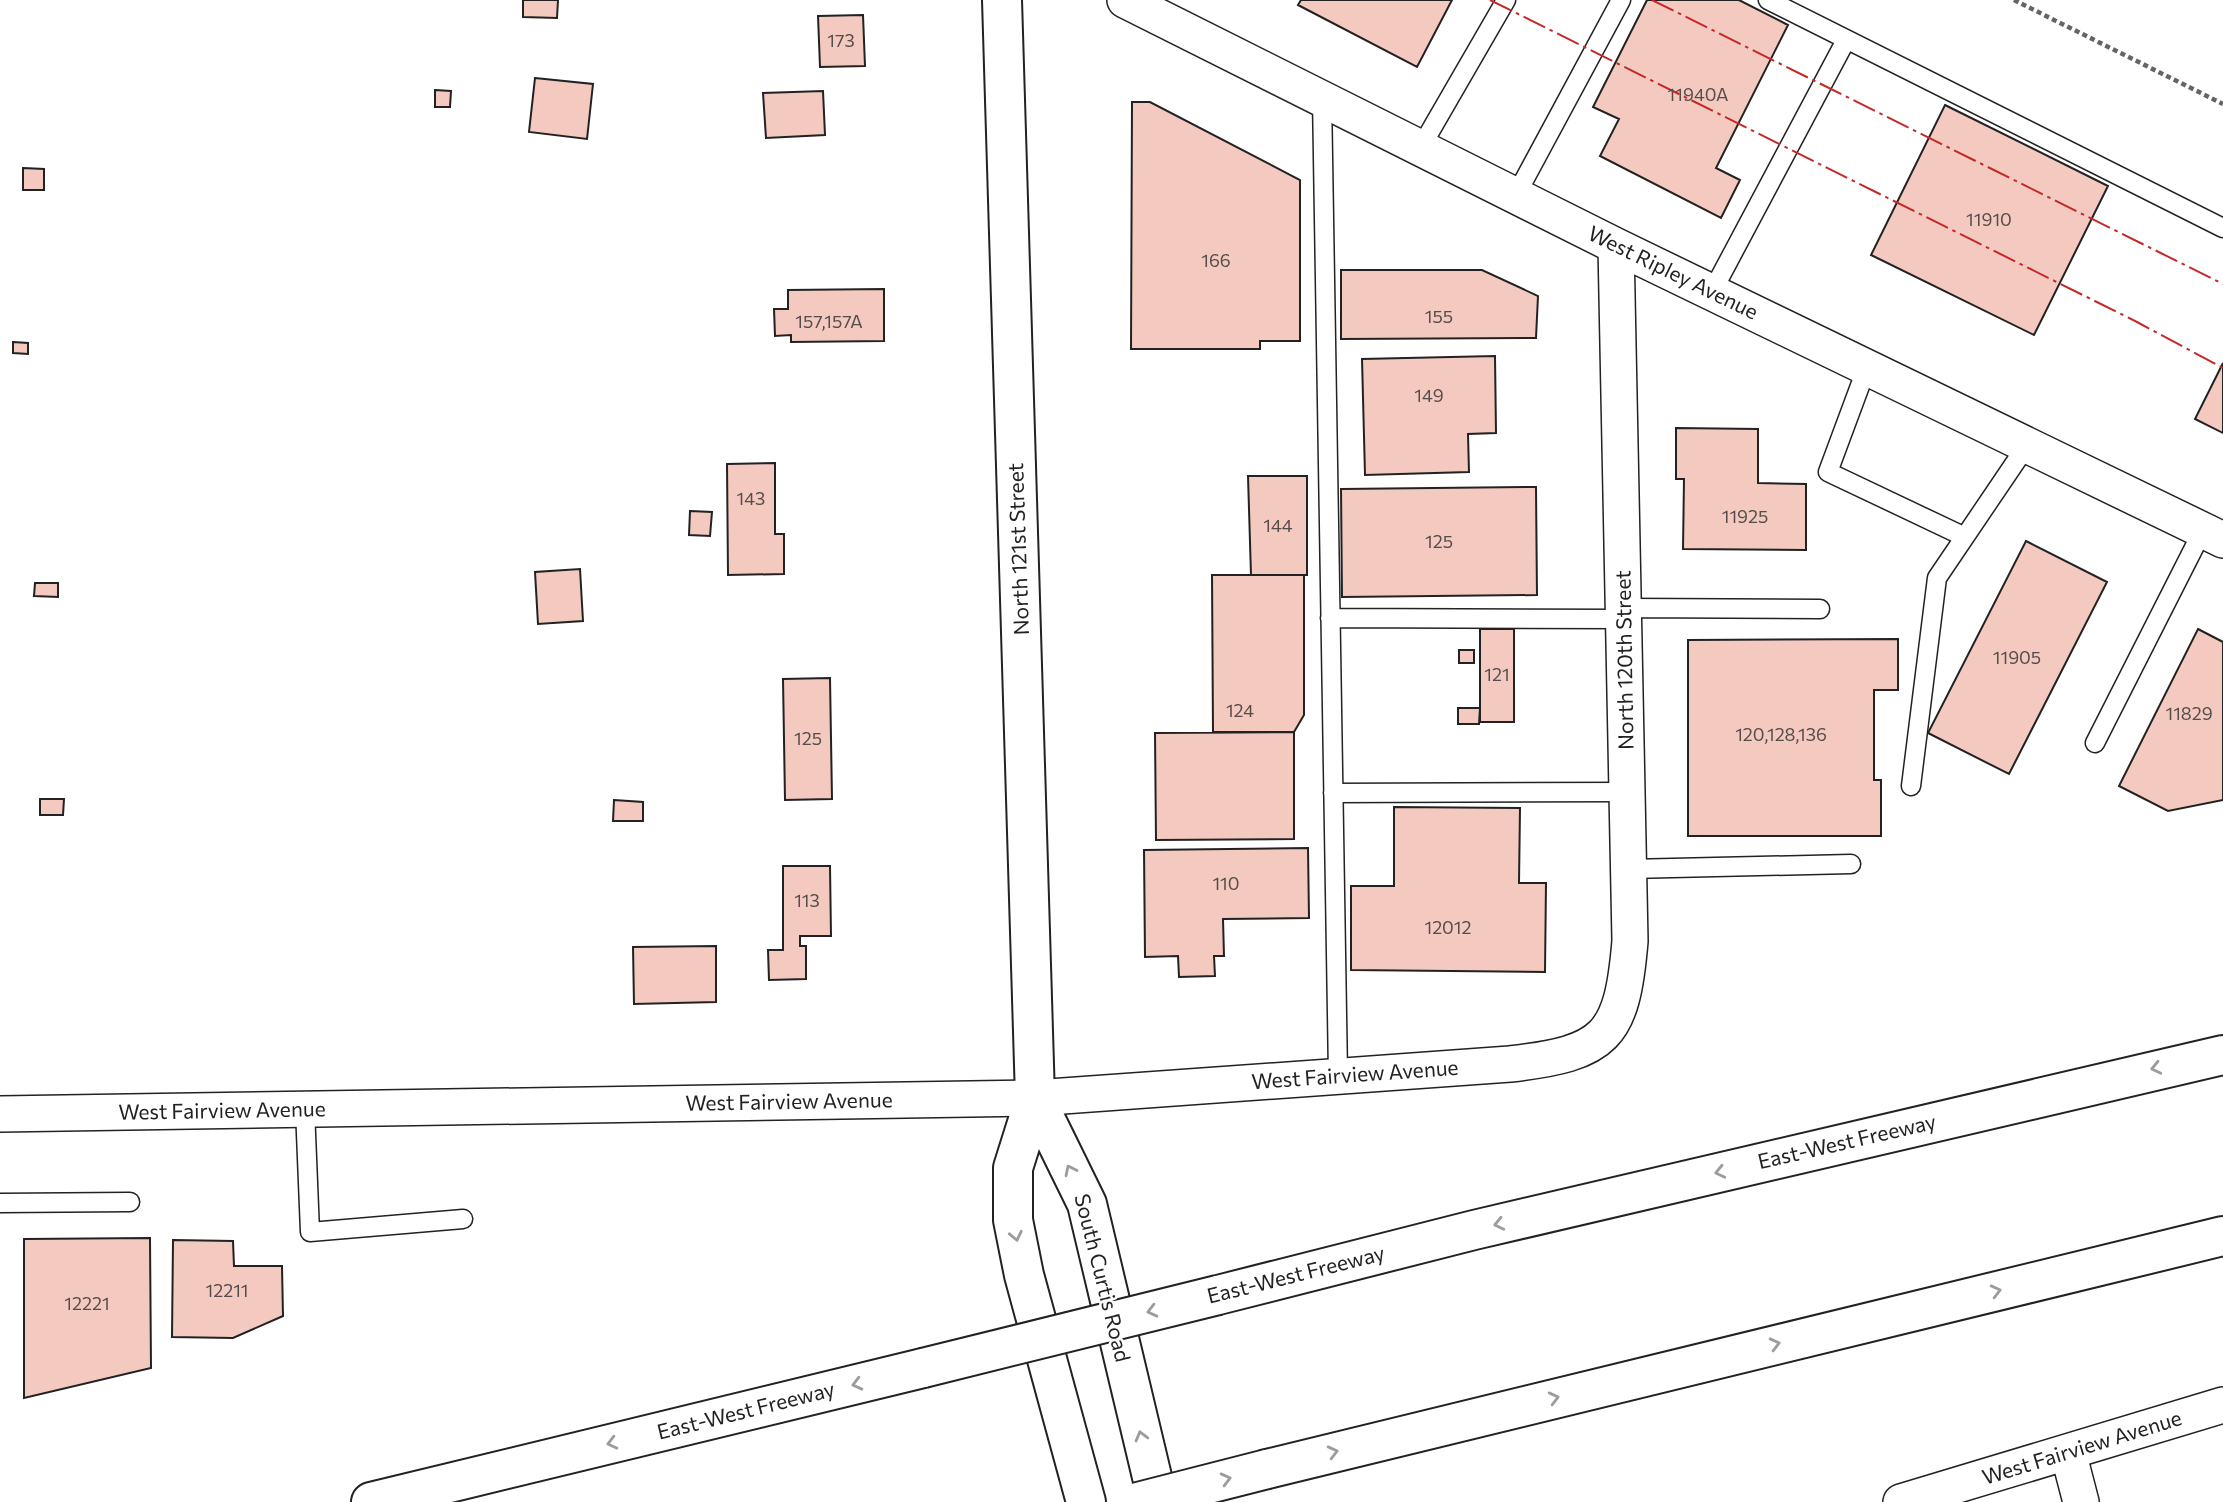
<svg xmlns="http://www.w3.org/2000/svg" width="2223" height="1502" font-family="Commissioner,sans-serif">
	<rect width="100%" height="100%" fill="#fff"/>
	<path fill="#f3c9c0" stroke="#222" stroke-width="2" d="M523 0H558L557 18 523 17Z
		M1301 0H1452L1417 67 1298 5Z
		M1647 0H1739L1788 25 1716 168 1740 180 1721 218 1600 156 1619 119 1593 107Z
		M863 15 865 66 820 67 818 16Z
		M535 78 593 84 587 139 529 132Z
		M435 90 451 91 450 107H435Z
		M823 91 825 135 766 138 763 93Z
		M1132 102H1150L1300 180V341H1260V349H1131Z
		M1945 105 2108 186 2034 335 1871 255Z
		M23 168 44 169V190H23Z
		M1341 270H1482L1538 296 1536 338 1341 339Z
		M884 289V341L791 342V335L775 336 774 309H788V290Z
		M13 342 28 343V354L13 353Z
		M1495 356 1496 433 1468 434 1469 472 1365 475 1362 359Z
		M2223 363V433L2195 419Z
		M1676 428 1758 429V483L1806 484V550L1683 549 1684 479H1676Z
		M775 463V534H784V574L728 575 727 464Z
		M1248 476H1307V575H1251Z
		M1536 487 1537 595 1342 597 1341 489Z
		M690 511 712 512 710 536 689 535Z
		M2026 541 2107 582 2009 774 1928 733Z
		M580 569 583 621 538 624 535 572Z
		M1212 575H1304V715L1294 732H1213Z
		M35 583H58V597L34 596Z
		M1480 629H1514V722H1480Z
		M2198 629 2223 642V800L2168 811 2119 786Z
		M1898 639V690H1874V780H1881V836H1688V640Z
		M1459 650H1474V663H1459Z
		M830 678 832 799 785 800 783 679Z
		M1458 708H1480L1479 724H1458Z
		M1294 732V839L1156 840 1155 733Z
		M40 799H64L63 815H40Z
		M614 800 643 802V821H613Z
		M1394 807 1520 808 1519 883H1546L1545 972 1351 970V886H1394Z
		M1308 848 1309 918 1223 919 1224 956H1214L1215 976 1179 977 1178 956 1145 957 1144 850Z
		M783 866H830L831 936H800V946H806V979L769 980 768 950H783Z
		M716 946V1002L634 1004 633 947Z
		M150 1238 151 1368 24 1398V1239Z
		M173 1240 233 1241 234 1266H282L283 1316 233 1338 172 1337Z"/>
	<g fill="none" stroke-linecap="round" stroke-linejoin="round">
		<defs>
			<path id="service" d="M1768 0 2223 228
				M1322 96 1338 1075
				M1421 147 1506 0
				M1516 195 1621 0
				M1712 292 1846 40
				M1867 367 1828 472 1965 537
				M1624 608 1820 609
				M1330 618 1624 619
				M2095 743 2203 530
				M1911 786 1937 578 2027 445
				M1333 793 1628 792
				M1629 869 1851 864
				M305 1109 310 1232 463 1219
				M0 1203 130 1202"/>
			<path id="minor" d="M1125 0 1616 246 2223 540
				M0 1114 1035 1098 1510 1064C1606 1053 1622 1037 1630 941L1616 246
				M2068 1452 2081 1502
				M1901 1502 2223 1405"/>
			<path id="tertiary" d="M1002 0 1035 1098 1013 1168V1220L1024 1275 1086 1502
				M1035 1098 1087 1204 1158 1502"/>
			<path id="motorway" d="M1218 1295 1474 1230 2223 1055
				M1267 1469 2223 1236
				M371 1502 923 1368"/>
		</defs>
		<use href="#service" stroke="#222" stroke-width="21"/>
		<use href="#minor" stroke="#222" stroke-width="38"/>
		<use href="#tertiary" stroke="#222" stroke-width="42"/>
		<use href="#motorway" stroke="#222" stroke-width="42"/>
		<path stroke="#646464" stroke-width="4.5" stroke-dasharray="5 3.5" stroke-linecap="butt" d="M2014 0 2223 104"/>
		<use href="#service" stroke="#fff" stroke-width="18"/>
		<use href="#minor" stroke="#fff" stroke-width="35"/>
		<use href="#tertiary" stroke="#fff" stroke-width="38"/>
		<use href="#motorway" stroke="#fff" stroke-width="38"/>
		<defs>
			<path id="motorway-bridge" d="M923 1368 1218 1295
				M1138 1502 1267 1469"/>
		</defs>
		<use href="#motorway-bridge" stroke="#222" stroke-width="42" stroke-linecap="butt"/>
		<use href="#motorway-bridge" stroke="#fff" stroke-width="38"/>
		<path stroke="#c62828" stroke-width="2" stroke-dasharray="24 5 3.5 5" stroke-linecap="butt" d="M1490 0 2137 322 2223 368
			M1652 0 2223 284"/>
	</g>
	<defs><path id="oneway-chevron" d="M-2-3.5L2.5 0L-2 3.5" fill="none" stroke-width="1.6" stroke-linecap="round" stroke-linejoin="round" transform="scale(1.75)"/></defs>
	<g stroke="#9c9c9c">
		<use href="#oneway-chevron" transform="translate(2156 1068) rotate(167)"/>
		<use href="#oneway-chevron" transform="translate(1070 1170) rotate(-116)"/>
		<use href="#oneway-chevron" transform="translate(1720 1172) rotate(167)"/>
		<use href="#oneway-chevron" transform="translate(1499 1224) rotate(167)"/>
		<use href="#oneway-chevron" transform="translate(1016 1236) rotate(78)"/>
		<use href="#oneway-chevron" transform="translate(1996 1291) rotate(-14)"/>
		<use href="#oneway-chevron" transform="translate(1152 1311) rotate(166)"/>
		<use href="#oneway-chevron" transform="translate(1775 1344) rotate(-14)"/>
		<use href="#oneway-chevron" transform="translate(857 1384) rotate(166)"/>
		<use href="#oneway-chevron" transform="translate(1554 1398) rotate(-14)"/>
		<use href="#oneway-chevron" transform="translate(1141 1436) rotate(-105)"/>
		<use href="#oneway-chevron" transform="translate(612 1443) rotate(166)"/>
		<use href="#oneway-chevron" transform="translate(1333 1452) rotate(-14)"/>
		<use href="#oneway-chevron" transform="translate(1226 1479) rotate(-14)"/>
	</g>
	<g text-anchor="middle" stroke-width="5" stroke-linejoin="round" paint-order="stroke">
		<g font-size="18" fill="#564c4a">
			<text x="841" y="47">173</text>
			<text x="1698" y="101">11940A</text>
			<text x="1989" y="226">11910</text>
			<text x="1216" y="267">166</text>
			<text x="1439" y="323">155</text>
			<text x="829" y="328">157,157A</text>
			<text x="1429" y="402">149</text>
			<text x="751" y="505">143</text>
			<text x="1745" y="523">11925</text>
			<text x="1278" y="532">144</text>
			<text x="1439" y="548">125</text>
			<text x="2017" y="664">11905</text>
			<text x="1497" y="681">121</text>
			<text x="1240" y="717">124</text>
			<text x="2189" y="720">11829</text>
			<text x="1781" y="741">120,128,136</text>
			<text x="808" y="745">125</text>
			<text x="1226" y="890">110</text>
			<text x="807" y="907">113</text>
			<text x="1448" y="934">12012</text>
			<text x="227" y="1297">12211</text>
			<text x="87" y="1310">12221</text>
		</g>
		<g font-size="21" fill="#222" stroke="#fff">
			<text transform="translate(1673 273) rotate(26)" y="7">West Ripley Avenue</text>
			<text transform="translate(1019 549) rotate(-92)" y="7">North 121st Street</text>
			<text transform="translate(1625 660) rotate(-91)" y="7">North 120th Street</text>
			<text transform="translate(1355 1075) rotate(-4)" y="7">West Fairview Avenue</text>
			<text transform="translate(789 1102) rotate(-1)" y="7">West Fairview Avenue</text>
			<text transform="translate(222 1111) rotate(-1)" y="7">West Fairview Avenue</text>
			<text transform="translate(1847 1142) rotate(-13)" y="7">East-West Freeway</text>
			<text transform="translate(1296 1275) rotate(-14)" y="7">East-West Freeway</text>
			<text transform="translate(1102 1278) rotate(76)" y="7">South Curtis Road</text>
			<text transform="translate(746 1411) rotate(-14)" y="7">East-West Freeway</text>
			<text transform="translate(2082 1448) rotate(-17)" y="7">West Fairview Avenue</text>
		</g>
	</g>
</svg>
